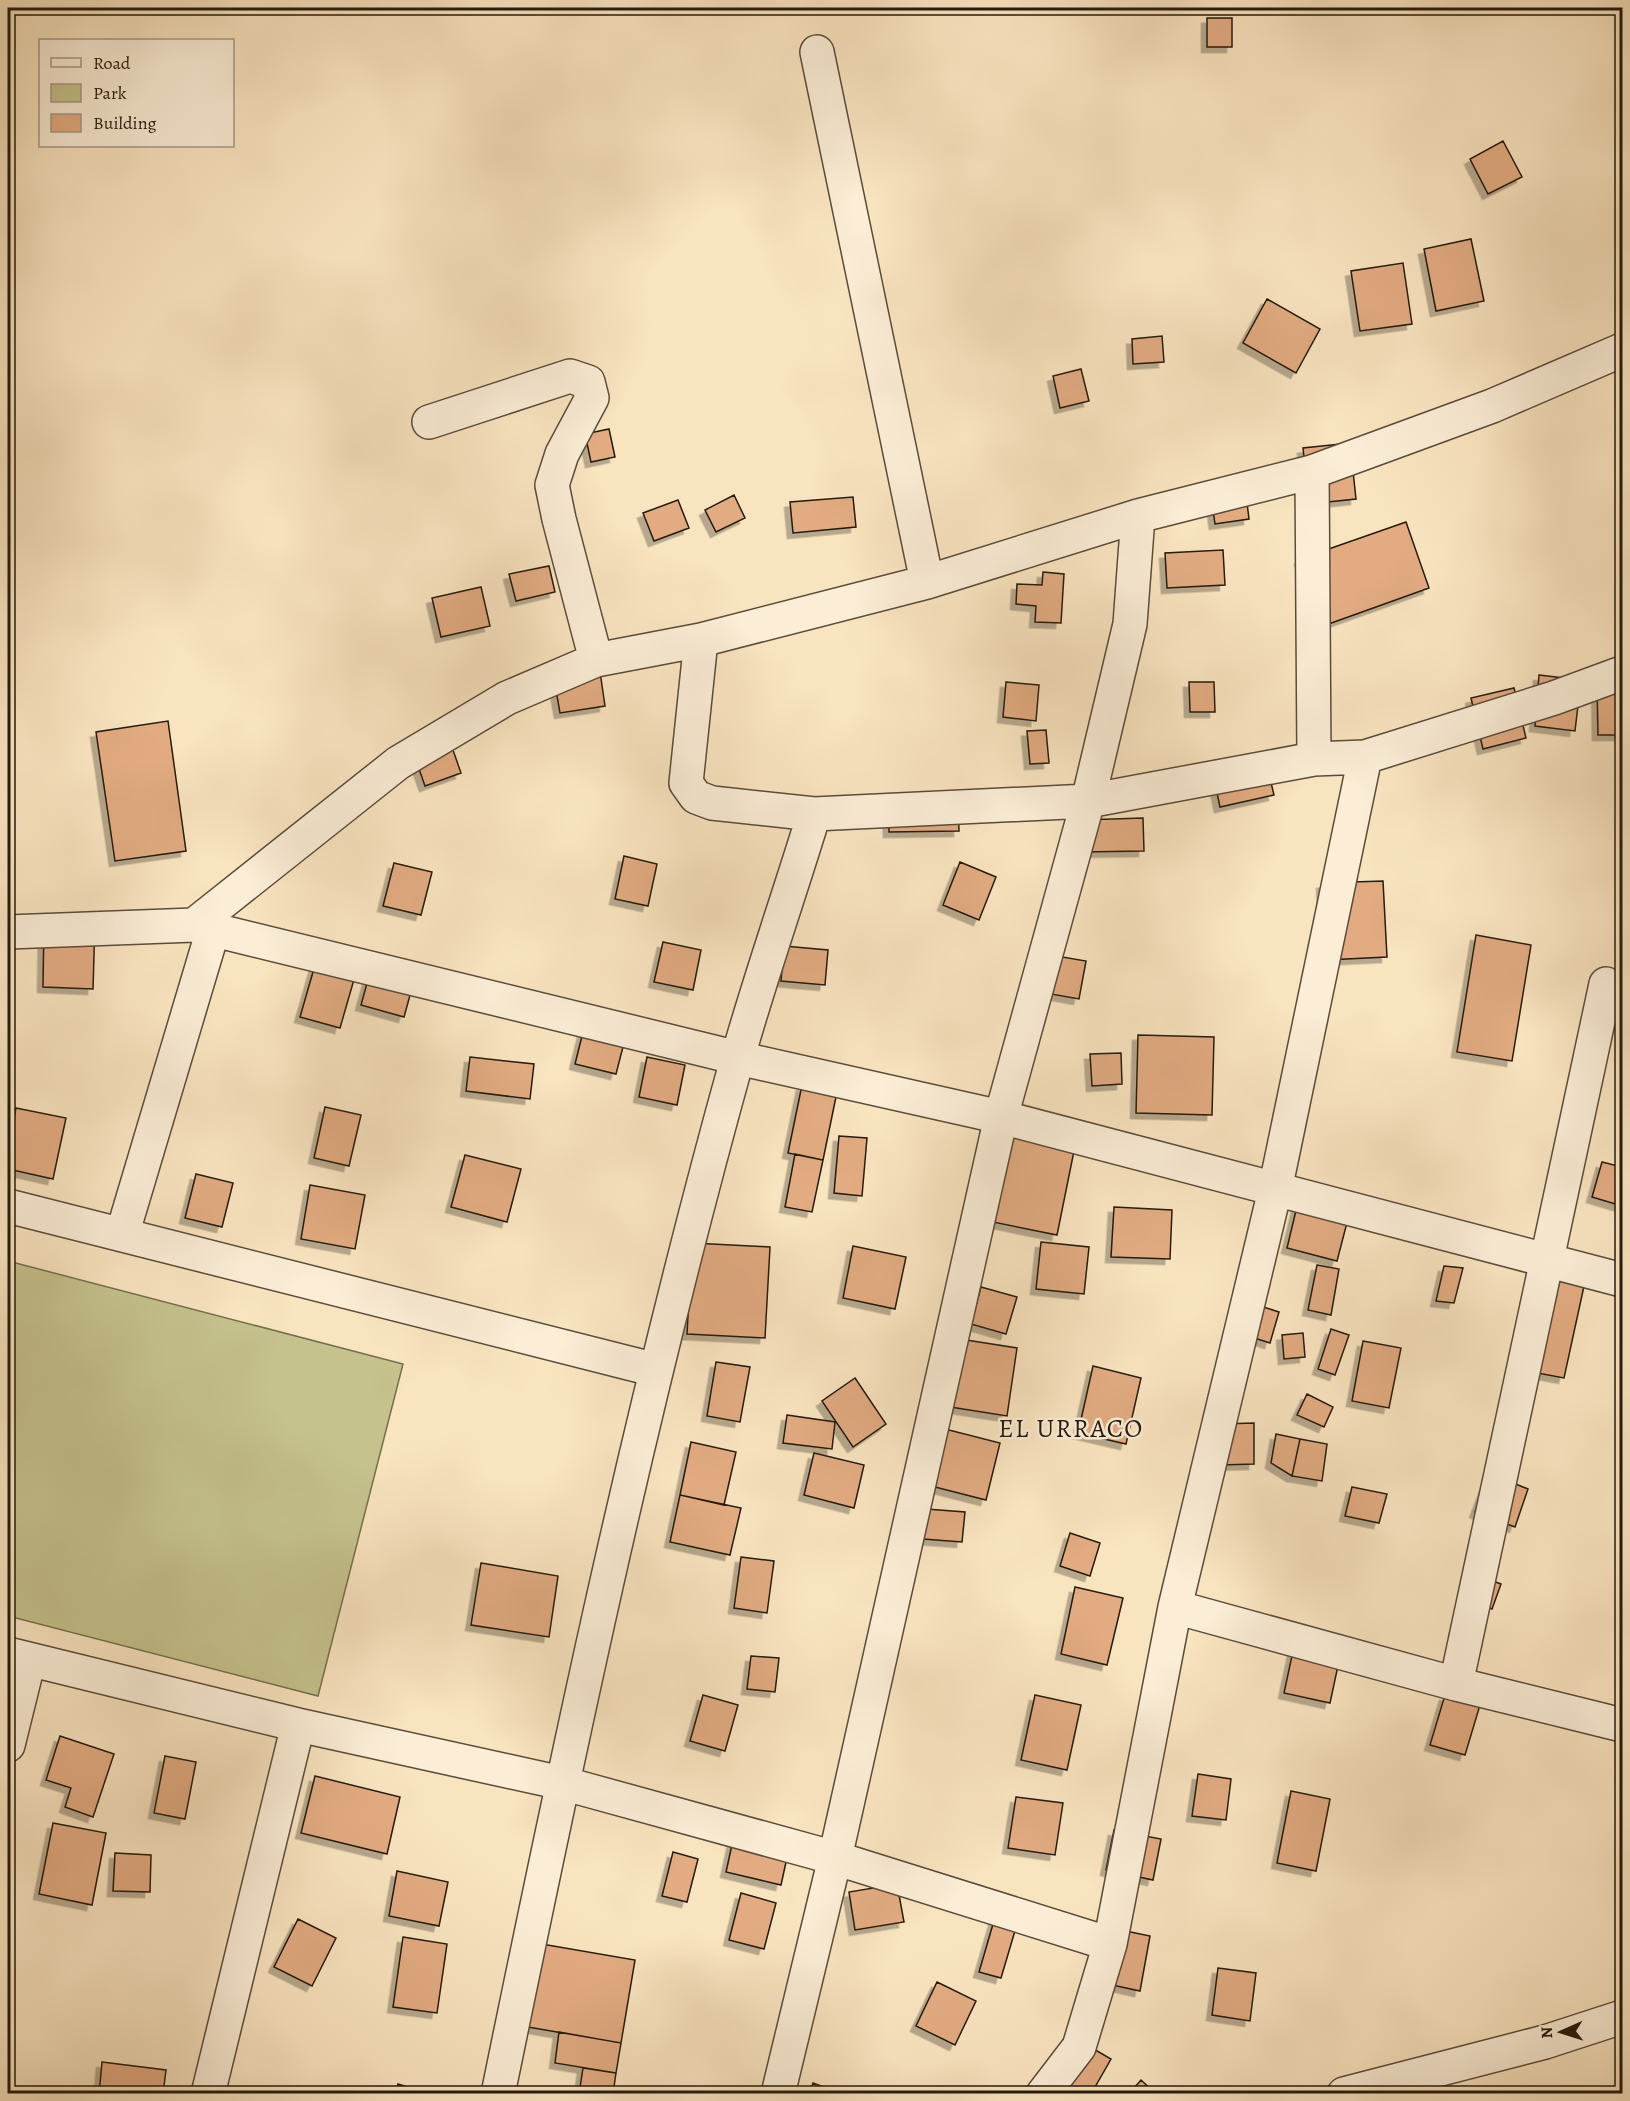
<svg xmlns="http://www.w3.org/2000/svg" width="1630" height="2101" font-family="Alegreya,serif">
	<defs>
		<filter id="shadow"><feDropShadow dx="-5.5" dy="5.5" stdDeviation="0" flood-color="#0004"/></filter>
	</defs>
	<rect width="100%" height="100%" fill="#f9e4c0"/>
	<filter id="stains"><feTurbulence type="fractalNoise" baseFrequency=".00333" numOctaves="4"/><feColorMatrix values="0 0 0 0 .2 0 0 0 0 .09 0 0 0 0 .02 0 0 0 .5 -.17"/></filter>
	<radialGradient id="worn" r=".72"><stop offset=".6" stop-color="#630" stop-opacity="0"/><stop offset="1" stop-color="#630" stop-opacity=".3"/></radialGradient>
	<path fill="#c5c28d" stroke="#756e4d" stroke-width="1.5" d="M8 1261 403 1364 318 1696 8 1616Z"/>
	<path fill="#e2ab82" stroke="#251a0d" stroke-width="1.5" filter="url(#shadow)" d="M1207 18H1232V47H1207Z
		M1503 141 1522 177 1488 194 1470 159Z
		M1471 239 1484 301 1436 311 1424 249Z
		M1403 263 1412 324 1360 331 1351 271Z
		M1267 299 1320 329 1296 373 1243 343Z
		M1162 336 1164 362 1133 364 1132 339Z
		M1081 369 1089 401 1060 408 1053 376Z
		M609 429 615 457 591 462 585 434Z
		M1350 443 1356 499 1309 504 1303 448Z
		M1244 478 1249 519 1215 524 1209 483Z
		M734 495 745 518 716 532 705 510Z
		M853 497 856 527 793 533 790 502Z
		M678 500 689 528 654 541 643 513Z
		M1406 522 1429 588 1323 626 1300 559Z
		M1223 550 1225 585 1167 588 1165 553Z
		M549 566 555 592 516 601 509 574Z
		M1043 572 1064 574 1061 623 1035 622 1036 606 1016 604 1017 584 1042 585Z
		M481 587 490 626 441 637 432 598Z
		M599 665 605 706 560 713 553 673Z
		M1539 675 1581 680 1575 731 1535 726Z
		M1006 682 1039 685 1036 721 1003 717Z
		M1189 682H1214L1215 712H1190Z
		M1622 683V735H1598L1597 684Z
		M1514 688 1526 738 1483 749 1471 698Z
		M168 721 186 851 115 861 96 732Z
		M445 727 461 773 425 786 409 740Z
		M1046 730 1049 763 1030 764 1027 731Z
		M1266 762 1274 795 1220 807 1213 774Z
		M888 802H958L959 831 889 832Z
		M1143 818 1144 851 1081 852V820Z
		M624 856 657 864 648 906 615 899Z
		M960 862 996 877 979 920 943 905Z
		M394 863 432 872 421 915 383 906Z
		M1383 881 1387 957 1326 960 1322 883Z
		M44 921 95 922 93 989 43 987Z
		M1476 935 1531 945 1512 1061 1457 1052Z
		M663 942 701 950 693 990 654 982Z
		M784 946 828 950 825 985 781 981Z
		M1039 953 1086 961 1079 999 1034 991Z
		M315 965 355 976 340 1028 300 1017Z
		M372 965 415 977 404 1017 361 1005Z
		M584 1028 625 1039 616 1074 575 1064Z
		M1138 1035 1214 1037 1212 1115 1136 1113Z
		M1121 1053 1122 1084 1092 1086 1090 1054Z
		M470 1057 534 1064 530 1099 466 1091Z
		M647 1057 685 1065 677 1105 639 1097Z
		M802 1085 837 1092 823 1160 788 1153Z
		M325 1107 361 1115 349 1166 314 1158Z
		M16 1108 66 1118 53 1179 8 1169V1146Z
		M1000 1131 1075 1146 1057 1235 983 1220Z
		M839 1136 867 1138 862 1196 834 1193Z
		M795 1154 823 1160 812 1212 785 1207Z
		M465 1155 521 1169 507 1222 451 1207Z
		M1602 1162 1622 1167V1206L1592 1197Z
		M196 1174 233 1183 222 1227 185 1218Z
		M310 1185 365 1195 355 1249 301 1239Z
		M1299 1198 1350 1211 1337 1261 1287 1248Z
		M1114 1207 1172 1210 1170 1259 1111 1257Z
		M1041 1242 1089 1247 1084 1294 1036 1289Z
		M692 1243 770 1247 765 1338 687 1334Z
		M853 1246 906 1257 895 1309 843 1298Z
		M1317 1265 1339 1269 1331 1315 1308 1310Z
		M1533 1265 1586 1277 1564 1378 1511 1368Z
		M1444 1266 1463 1268 1454 1303 1436 1301Z
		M981 1287 1017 1297 1006 1334 971 1324Z
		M1248 1302 1279 1312 1270 1343 1239 1333Z
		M1331 1329 1349 1335 1335 1375 1318 1369Z
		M1303 1333 1305 1357 1284 1359 1282 1335Z
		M947 1337 1017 1348 1007 1416 938 1405Z
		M1363 1341 1401 1348 1389 1408 1352 1401Z
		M716 1362 750 1367 740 1422 707 1416Z
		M1093 1366 1141 1378 1126 1444 1078 1433Z
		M855 1378 886 1424 853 1447 822 1401Z
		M1307 1394 1333 1407 1324 1427 1297 1415Z
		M787 1415 835 1422 832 1449 783 1443Z
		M1254 1423V1464L1220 1465V1424Z
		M941 1428 1000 1443 986 1500 927 1485Z
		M1276 1434 1300 1439 1292 1476 1271 1463Z
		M1300 1439 1327 1444 1322 1481 1292 1476Z
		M691 1442 736 1452 724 1505 680 1495Z
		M814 1453 864 1465 854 1508 804 1495Z
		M1508 1481 1528 1489 1515 1527 1475 1512 1486 1484Z
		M1352 1487 1387 1494 1379 1523 1345 1516Z
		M680 1495 741 1508 730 1555 670 1542Z
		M913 1508 965 1512 962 1542 910 1538Z
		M1070 1533 1100 1543 1090 1576 1060 1566Z
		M741 1557 774 1561 767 1613 734 1608Z
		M481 1563 558 1576 549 1637 471 1625Z
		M1479 1576 1501 1584 1492 1609 1470 1601Z
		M1075 1587 1123 1598 1107 1665 1061 1654Z
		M1293 1651 1339 1661 1330 1703 1284 1693Z
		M751 1656 779 1658 775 1692 747 1689Z
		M703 1695 738 1705 725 1751 690 1741Z
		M1035 1695 1081 1705 1067 1770 1021 1760Z
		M1445 1695 1480 1705 1465 1755 1430 1745Z
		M60 1736 114 1754 93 1817 65 1807 71 1788 46 1780Z
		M165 1756 196 1762 185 1819 154 1813Z
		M1198 1774 1231 1779 1226 1820 1192 1816Z
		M315 1776 400 1797 387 1854 301 1833Z
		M1291 1791 1330 1799 1316 1871 1277 1863Z
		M1016 1797 1063 1803 1055 1855 1008 1848Z
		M53 1823 106 1833 92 1905 39 1894Z
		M1114 1830 1161 1839 1153 1880 1106 1870Z
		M733 1840 788 1853 781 1885 726 1872Z
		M673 1852 698 1859 687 1902 662 1896Z
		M115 1853 151 1855 150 1892 113 1891Z
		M397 1871 448 1882 439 1926 389 1916Z
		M897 1884 904 1922 855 1930 849 1892Z
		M741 1893 776 1903 764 1949 729 1940Z
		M998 1907 1020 1914 1001 1978 979 1972Z
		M298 1919 336 1938 312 1986 274 1967Z
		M1121 1930 1150 1936 1140 1991 1112 1985Z
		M403 1937 447 1944 437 2013 393 2007Z
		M530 1942 635 1960 621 2043 516 2025Z
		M1218 1968 1256 1973 1250 2021 1212 2015Z
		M937 1982 976 2001 955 2045 916 2026Z
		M559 2032 621 2043 616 2073 555 2063Z
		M1085 2044 1111 2059 1091 2094H1056Z
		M102 2062 166 2070 163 2094H99Z
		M583 2068 616 2073 613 2094H579Z
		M1141 2080 1156 2094H1129Z
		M813 2083 842 2094H809Z
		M398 2084 427 2093V2094H395Z"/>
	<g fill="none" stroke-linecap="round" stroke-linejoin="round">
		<defs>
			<path id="minor" d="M817 52 927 582
				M429 422 570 376 588 382 592 398 562 454 552 485 559 519 596 660
				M1312 472 1314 759
				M701 640 686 783 696 797 712 803 814 814
				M194 925 398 763 507 698 596 660 701 640 927 582 1138 516 1312 472 1492 406 1622 350
				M8 932 194 925 738 1058 1001 1117 1622 1280
				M8 1206 656 1370
				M122 1235 213 930
				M1175 1607 1456 1684 1622 1725
				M8 1654 298 1725 562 1783 835 1858 1110 1944
				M1456 1684 1606 984
				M8 1745 29 1660
				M208 2094 298 1725
				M498 2094C569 1747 642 1401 737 1060 760 978 789 896 814 814L1088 801 1314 759 1365 757 1554 698 1622 673
				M778 2094 835 1858 1001 1117 1088 801 1130 624 1138 516
				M1043 2094 1079 2047 1110 1944 1175 1607 1275 1190 1365 757
				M1344 2094 1545 2042 1622 2017"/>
		</defs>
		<use href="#minor" stroke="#5a4c3a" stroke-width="36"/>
		<use href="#minor" stroke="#fbedd6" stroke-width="33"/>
	</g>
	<g text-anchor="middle" stroke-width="5" stroke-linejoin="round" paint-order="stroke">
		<g font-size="26" letter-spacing="1.5" fill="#251a0d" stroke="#fbedd6">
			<text x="1071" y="1437">EL URRACO</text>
		</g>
	</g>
	<rect width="1630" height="2101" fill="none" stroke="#f9e4c0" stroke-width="30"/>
	<rect x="9" y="9" width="1612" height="2083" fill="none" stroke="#251a0d" stroke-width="3"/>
	<rect x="15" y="15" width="1600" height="2071" fill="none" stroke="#251a0d" stroke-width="1.5"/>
	<rect x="39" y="39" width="195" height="108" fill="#fbedd6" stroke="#a59986" stroke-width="1.5"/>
	<rect x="51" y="58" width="30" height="9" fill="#fbedd6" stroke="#a59986" stroke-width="1.5"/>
	<text x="93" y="69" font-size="18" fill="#251a0d">Road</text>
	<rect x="51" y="84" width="30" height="18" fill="#c5c28d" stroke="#a59986" stroke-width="1.5"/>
	<text x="93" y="99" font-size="18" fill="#251a0d">Park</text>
	<rect x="51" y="114" width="30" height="18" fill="#e2ab82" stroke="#a59986" stroke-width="1.5"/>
	<text x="93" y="129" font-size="18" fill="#251a0d">Building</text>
	<g transform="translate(1561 2032) rotate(267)" stroke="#fbedd6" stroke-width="4.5" paint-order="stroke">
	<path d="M0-4.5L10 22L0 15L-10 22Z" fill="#251a0d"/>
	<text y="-9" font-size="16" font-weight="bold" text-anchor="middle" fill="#251a0d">N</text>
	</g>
	<rect width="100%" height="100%" filter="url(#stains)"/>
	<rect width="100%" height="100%" fill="url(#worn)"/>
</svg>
